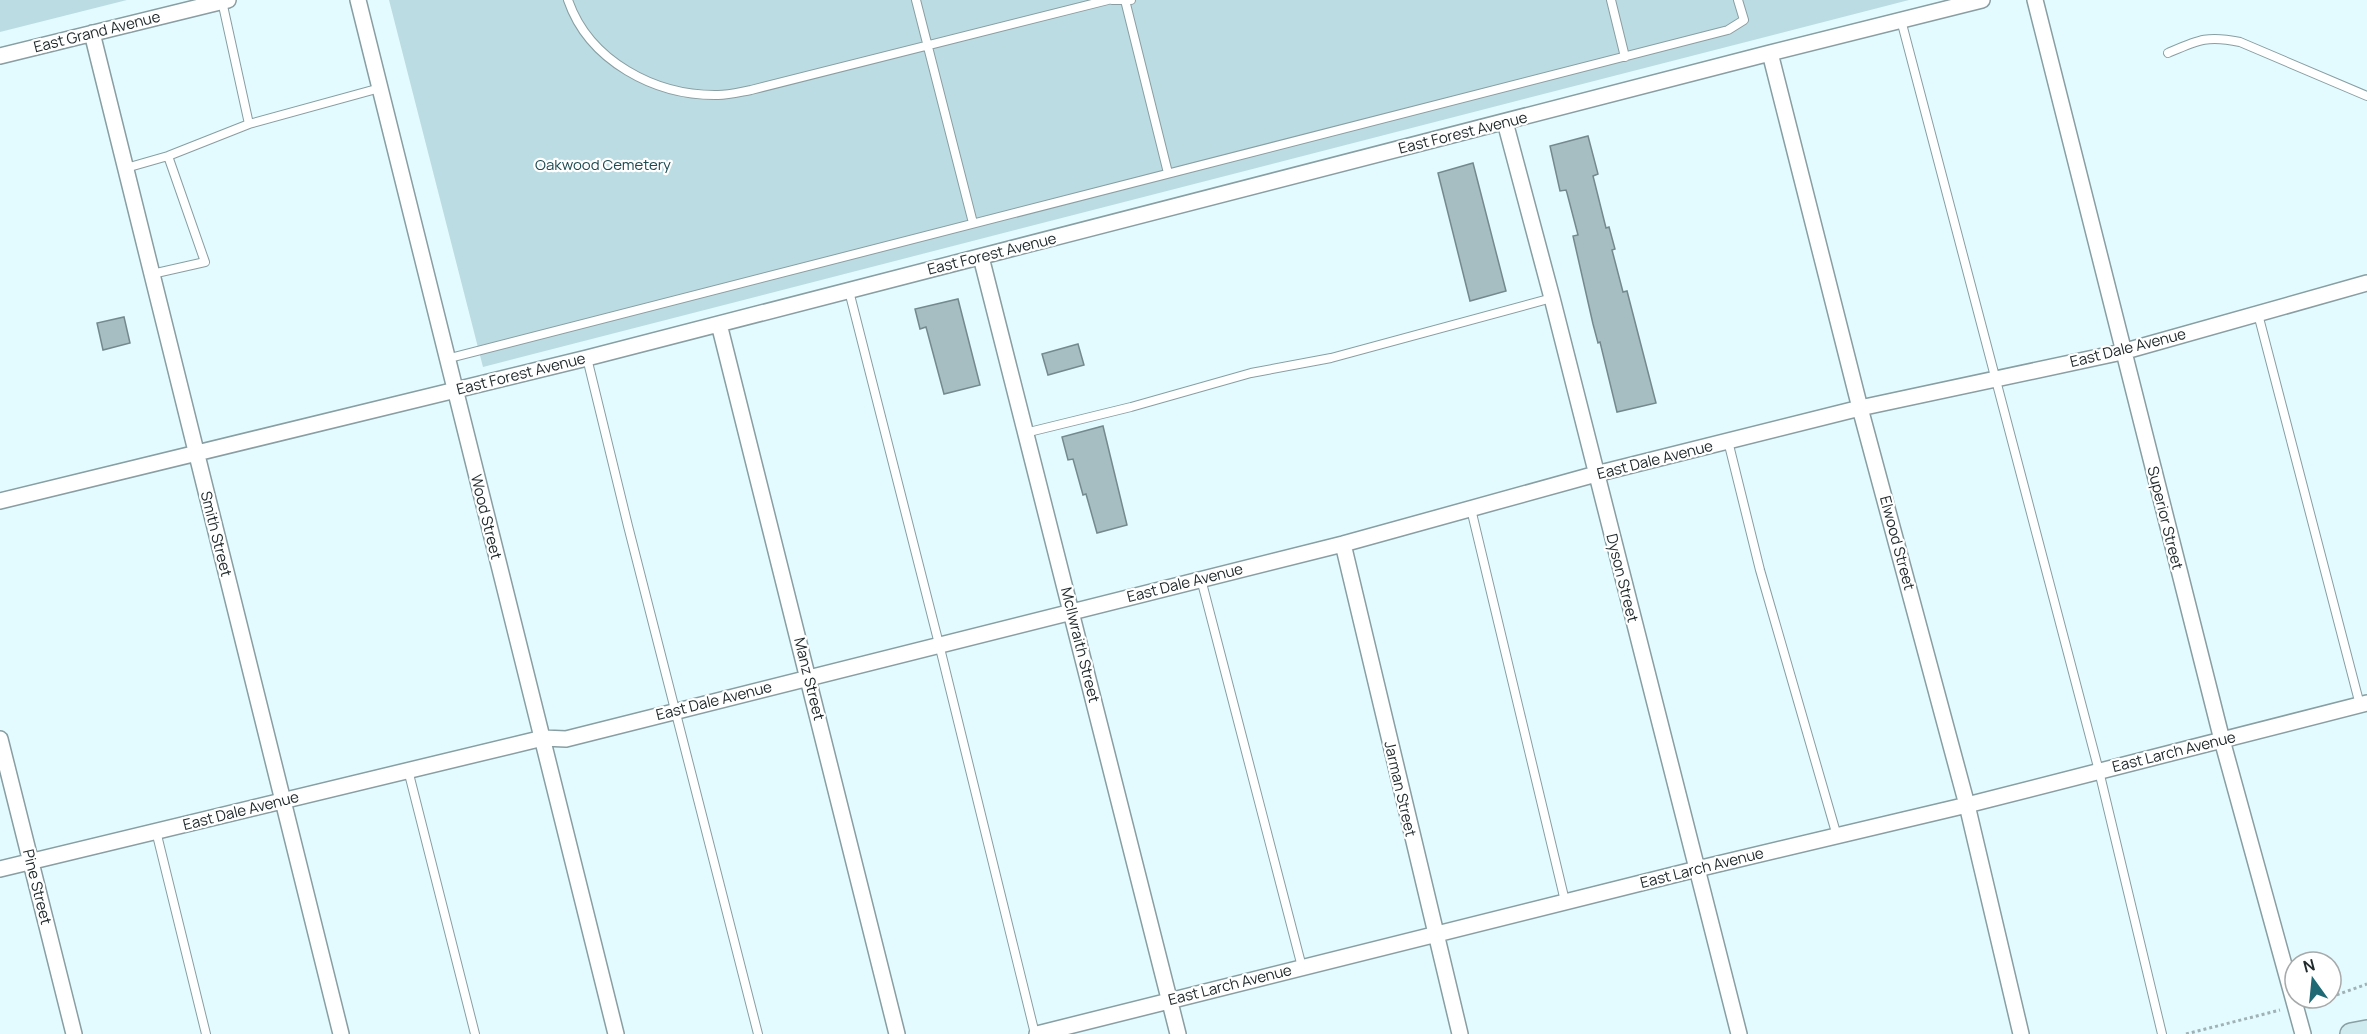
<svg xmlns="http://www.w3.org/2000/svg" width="2367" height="1034" font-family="Manrope,sans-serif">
	<rect width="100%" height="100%" fill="#e3fbff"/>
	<path fill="#bbdce2" d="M0 0H127L0 32Z
		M389 0H1909L483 367Z"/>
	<path fill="#a6bdc1" stroke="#74898d" stroke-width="1.5" d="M1588 136 1598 174 1593 176 1606 228 1609 227 1615 249 1612 250 1623 292 1627 291 1656 403 1617 412 1600 342 1598 343 1593 324 1573 236 1578 235 1567 193 1566 190 1560 191 1550 146Z
		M1473 163 1506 291 1470 301 1438 173Z
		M958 299 980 385 944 394 926 327 920 329 915 309Z
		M124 317 130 343 103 350 97 323Z
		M1078 344 1084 365 1048 375 1042 354Z
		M1103 426 1127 525 1097 533 1086 494 1083 495 1073 459 1068 460 1062 437Z"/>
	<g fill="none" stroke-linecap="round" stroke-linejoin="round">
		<defs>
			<path id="lane" d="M568 0C589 61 655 96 718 95 729 95 740 92 751 90L1108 0
				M916 0 973 223
				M1112 0H1131
				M1125 0 1168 173
				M1611 0 1625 57
				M222 1 249 124
				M1901 20 2099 771 2162 1034
				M2168 53C2198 40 2207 35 2240 42L2367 96
				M126 168 168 156 249 124 380 88
				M152 274 205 262 168 156
				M849 291 939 644 1035 1034
				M2258 314 2360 705
				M587 358 628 526 758 1034
				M446 359 1728 30 1744 20 1738 0
				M1025 433 1131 407 1251 373 1331 358 1552 298
				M1728 441 1760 570 1837 836
				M1471 509 1565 901
				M1201 579 1302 967
				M408 770 475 1034
				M156 831 206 1034"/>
			<path id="street" d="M358 0 616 1034
				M2035 0 2222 740 2303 1034
				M92 33 341 1034
				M1770 53 1860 408 1967 805 2021 1034
				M0 56 228 0
				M1505 122 1552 298 1739 1034
				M981 257 1178 1034
				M719 324 897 1034
				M0 501 587 358 1770 53 1982 0
				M1343 544 1460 1034
				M0 739 74 1034
				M0 869 543 738 566 739 1343 544 1596 474 1860 408 2122 352 2367 283
				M1037 1034 1697 869 1967 805 2367 703"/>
			<path id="secondary" d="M2351 1034 2367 1031"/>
		</defs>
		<use href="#lane" stroke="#889ea2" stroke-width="10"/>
		<use href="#street" stroke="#889ea2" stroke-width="18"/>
		<use href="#secondary" stroke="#889ea2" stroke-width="24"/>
		<path stroke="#9fb2b5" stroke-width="3" stroke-dasharray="3 3" stroke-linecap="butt" d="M2331 997 2367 984
			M2310 1002 2328 998
			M2186 1034 2280 1010"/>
		<use href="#lane" stroke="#fff" stroke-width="8"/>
		<use href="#street" stroke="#fff" stroke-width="15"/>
		<use href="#secondary" stroke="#cfebef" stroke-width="21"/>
	</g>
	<g text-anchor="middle" stroke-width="4.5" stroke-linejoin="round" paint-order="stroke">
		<g font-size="15" fill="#222b2c" stroke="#fff">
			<text transform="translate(97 32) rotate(-14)" y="5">East Grand Avenue</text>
			<text transform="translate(1463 133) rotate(-14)" y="5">East Forest Avenue</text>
			<text transform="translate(992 254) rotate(-14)" y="5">East Forest Avenue</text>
			<text transform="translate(2128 348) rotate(-14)" y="5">East Dale Avenue</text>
			<text transform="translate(521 374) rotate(-14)" y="5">East Forest Avenue</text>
			<text transform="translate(1655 460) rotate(-14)" y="5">East Dale Avenue</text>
			<text transform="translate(486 517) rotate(76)" y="5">Wood Street</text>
			<text transform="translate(2165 518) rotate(76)" y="5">Superior Street</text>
			<text transform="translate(216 534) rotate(76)" y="5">Smith Street</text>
			<text transform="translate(1897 543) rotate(75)" y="5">Elwood Street</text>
			<text transform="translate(1622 578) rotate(76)" y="5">Dyson Street</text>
			<text transform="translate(1185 583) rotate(-14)" y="5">East Dale Avenue</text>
			<text transform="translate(1080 645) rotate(76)" y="5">McIlwraith Street</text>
			<text transform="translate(809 679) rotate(76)" y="5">Manz Street</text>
			<text transform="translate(714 701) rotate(-14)" y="5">East Dale Avenue</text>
			<text transform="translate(2174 752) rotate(-14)" y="5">East Larch Avenue</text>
			<text transform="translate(1400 789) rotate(77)" y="5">Jarman Street</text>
			<text transform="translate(241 811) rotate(-14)" y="5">East Dale Avenue</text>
			<text transform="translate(1702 868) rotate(-14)" y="5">East Larch Avenue</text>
			<text transform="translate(37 887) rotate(76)" y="5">Pine Street</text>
			<text transform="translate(1230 985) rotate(-14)" y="5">East Larch Avenue</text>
		</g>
		<g font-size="15" fill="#1b4a51" stroke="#fff">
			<text x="603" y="170">Oakwood Cemetery</text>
		</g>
	</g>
	<g transform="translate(2313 980) rotate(345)"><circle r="28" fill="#ffffff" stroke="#a7aaab" stroke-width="1.5"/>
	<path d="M0-4.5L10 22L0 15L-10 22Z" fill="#1f6974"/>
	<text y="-9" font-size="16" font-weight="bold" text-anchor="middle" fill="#222b2c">N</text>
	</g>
</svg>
